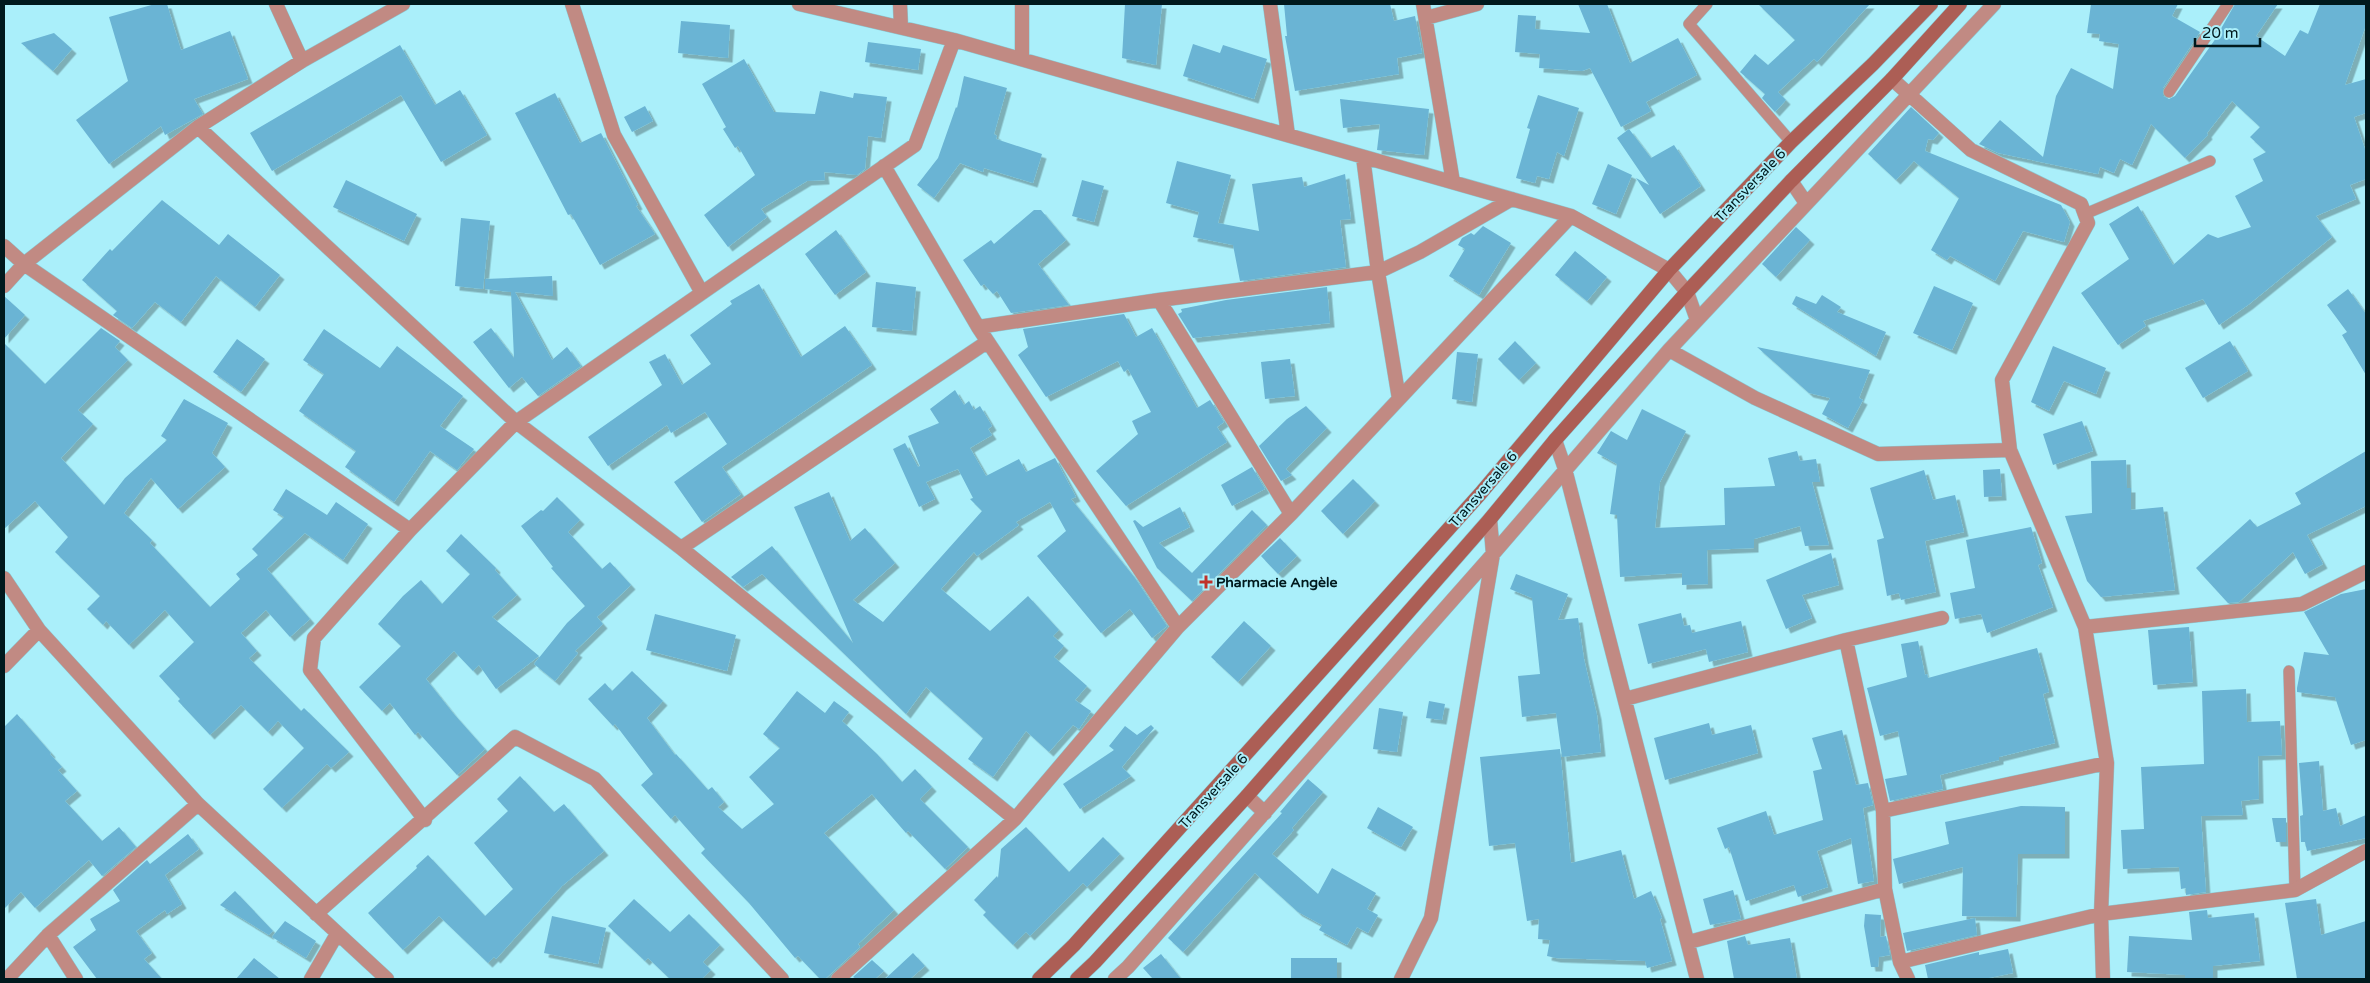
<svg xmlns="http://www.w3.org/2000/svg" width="2370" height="983" font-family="'Varela Round',sans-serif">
	<defs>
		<filter id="shadow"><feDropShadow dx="4.5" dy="4.5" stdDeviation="0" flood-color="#0004"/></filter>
	</defs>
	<rect width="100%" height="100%" fill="#aaeffa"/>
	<path fill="#6ab4d4" filter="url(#shadow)" d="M155 4H167L181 50 230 31 248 79 194 99 203 114 165 135 161 126 109 164 76 120 128 81 109 17Z
		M1125 4H1162L1156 65 1122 58Z
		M1284 4H1390L1394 21 1415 16 1422 53 1397 58 1399 74 1295 91 1285 36H1287Z
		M1578 4H1607L1630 63 1678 38 1697 75 1646 102 1651 111 1621 127 1590 68 1582 71 1539 68 1540 54 1515 52 1518 15 1536 16 1535 29 1590 33Z
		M1758 4H1870L1817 62 1814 59 1778 92 1786 100 1775 112 1762 98 1765 94 1740 72 1755 54 1768 65 1795 40Z
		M2091 4H2178L2172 16 2200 32 2163 88V96L2169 99 2175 96 2214 41 2235 4H2278L2256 36 2285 56 2300 30 2308 34 2320 4H2366V25L2345 85 2366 79V113L2354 117 2366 152V179L2350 185 2356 199 2316 216 2332 237 2248 305 2219 325 2203 299 2143 321 2146 326 2118 345 2081 293 2129 259 2109 224 2138 206 2173 265 2208 234 2218 238 2251 227 2235 196 2263 181 2253 159 2266 152 2250 137 2260 127 2232 101 2207 133 2208 135 2185 158 2151 124 2132 165 2120 159 2114 173 2100 167 2098 174 1998 153 1979 144 2000 120 2043 157 2056 96 2071 68 2113 89 2119 44 2099 41 2100 34 2087 33Z
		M681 21 730 25 728 58 678 53Z
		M54 33 72 49 53 71 21 43Z
		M868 42 921 49 918 70 865 62Z
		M1193 44 1220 53 1223 45 1267 59 1254 99 1183 76Z
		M400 45 435 105 460 90 487 135 441 162 401 95 272 171 250 133Z
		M744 59 774 112 815 114 820 91 853 98 854 93 887 97 881 138 868 136 865 169 857 175 824 172 825 180 807 181 761 209 767 217 728 247 704 215 755 175 738 146 735 148 723 129 726 127 702 84Z
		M964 76 1007 88 994 134 997 136 996 139 1042 154 1033 183 984 168 983 172 960 163 934 198 917 185 938 158 956 107 957 108Z
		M555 93 580 143 601 133 638 205 636 206 655 234 600 265 571 214 568 215 515 113Z
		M1538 95 1579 108 1564 156 1557 152 1549 179 1537 176 1535 183 1516 178 1530 129 1527 128Z
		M1340 99 1429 109 1424 155 1377 150 1380 124 1343 128Z
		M645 106 653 121 632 132 624 117Z
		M1911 107 1939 133 1933 140 1928 139 1925 151 2061 205 2070 222 2064 242 2023 231 1995 281 1950 256 1947 260 1931 250 1959 198 1914 161 1896 180 1868 154Z
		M1629 129 1651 158 1674 145 1701 186 1660 214 1636 178 1649 185 1617 138Z
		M1177 161 1231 175 1218 223 1259 231 1252 184 1302 177 1304 187 1345 174 1351 219 1340 220 1346 267 1240 281 1233 245 1193 237 1199 212 1166 203Z
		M1608 164 1632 175 1616 214 1592 204Z
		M346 180 417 214 404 241 333 207Z
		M1082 180 1104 186 1094 222 1072 216Z
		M162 200 219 245 228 234 280 275 255 307 216 276 181 322 155 302 132 328 113 315 117 311 82 280 110 249 112 251Z
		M1034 210H1041L1066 240 1038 264 1069 305 1011 313 997 291 993 294 984 284 981 286 963 260 991 240 994 244Z
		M461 218 490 221 483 289 455 286Z
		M1483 226 1511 243 1479 295 1449 276 1465 249 1458 245 1462 238 1471 233 1474 235Z
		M1796 227 1810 240 1776 277 1762 264Z
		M836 230 866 272 835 295 805 254Z
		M1575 251 1607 277 1587 301 1555 275Z
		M552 276 553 296 515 292 552 360 567 347 581 366 538 396 522 377 509 388 473 342 491 328 514 358 511 292 485 289V279Z
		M876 282 916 287 912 331 872 327Z
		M759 284 801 357 845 326 872 365 722 467 741 494 702 522 674 482 727 444 705 412 671 433 667 425 608 466 588 437 662 385 649 362 665 354 682 385 711 364 690 335 732 304 730 301Z
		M1934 286 1973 303 1952 350 1913 333Z
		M1327 287 1330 323 1193 338 1178 314 1182 312 1181 309 1226 300Z
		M2348 289 2366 314V375L2342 335 2347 332 2327 305Z
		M1822 295 1841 307 1837 312 1886 332 1876 356 1792 304 1796 296 1816 304Z
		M4 296 25 315 4 339Z
		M1124 314 1136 337 1152 328 1197 408 1210 400 1224 422 1217 427 1227 442 1126 506 1096 471 1138 434 1132 421 1151 412 1128 369 1124 372 1118 361 1046 397 1018 355 1028 347 1023 329Z
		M101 328 120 341 115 347 128 360 78 410 93 424 61 458 104 505 125 478 167 440 161 436 184 399 228 423 212 453 225 467 178 509 151 478 124 513 152 540 150 543 210 607 240 579 236 574 258 555 252 549 284 517 273 510 286 489 327 515 336 502 368 524 343 560 305 533 267 569 310 619 290 637 266 610 241 633 257 651 249 658 301 711 304 708 349 752 331 768 327 764 282 808 263 789 304 748 278 721 268 732 241 705 210 735 178 701 180 699 159 676 194 642 165 610 129 645 106 621 103 625 87 609 100 596 55 552 68 537 35 501 4 529V343L45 384Z
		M324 329 380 368 397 346 463 396 440 426 474 449 457 470 430 451 394 502 345 467 356 451 299 411 324 374 303 360Z
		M237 339 265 359 241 392 213 372Z
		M1515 341 1536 363 1519 380 1498 359Z
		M2230 341 2248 371 2203 398 2185 368Z
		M2053 346 2106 368 2096 394 2064 381 2049 411 2031 402Z
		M1757 347 1870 370 1859 398 1863 400 1848 428 1822 414 1830 398 1809 393Z
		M1457 352 1478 354 1472 402 1452 399Z
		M1290 359 1295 396 1265 399 1261 362Z
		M955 390 964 405 969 401 974 410 980 406 992 426 988 429 992 435 970 448 986 476 1019 459 1026 472 1055 458 1076 497 1071 499 1135 578 1167 626 1152 638 1130 609 1101 633 1037 556 1066 531 1050 502 1016 522 1019 525 977 556 974 552 941 589 990 631 1028 596 1059 630 1053 636 1064 646 1054 657 1087 686 1075 700 1091 711 1079 729 1073 725 1049 752 1026 731 993 777 968 759 983 738 926 687 906 714 762 574 743 587 731 577 772 546 853 643 794 507 829 492 850 541 865 528 895 563 853 600 883 622 982 511 970 499 973 498 958 469 926 482 935 499 919 507 893 449 905 443 918 467 920 466 908 436 939 423 930 409Z
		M1306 406 1327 428 1286 469 1292 475 1281 481 1259 446 1287 419Z
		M1642 409 1686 431 1660 482 1655 528 1725 525 1724 488 1775 486 1768 458 1797 451 1800 461 1816 459 1820 482H1812L1829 545 1805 546 1800 526 1754 539V548L1707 550 1708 584 1682 585V573L1620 577 1617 515 1610 514 1617 464 1597 453 1611 431 1627 440Z
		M2082 421 2093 451 2053 465 2043 434Z
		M2366 451V506L2307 535 2323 564 2305 574 2293 552 2239 602 2228 603 2196 568 2250 519 2257 527 2301 504 2295 493Z
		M2126 460 2127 488H2131V510L2163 507 2175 590 2101 597 2087 581 2065 516 2092 513 2091 461Z
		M1252 467 1265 489 1232 506 1221 485Z
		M2000 469 2002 496 1984 497 1983 470Z
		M1924 470 1933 500 1955 495 1964 532 1925 541 1936 592 1901 600 1899 593 1887 596 1877 540 1884 538 1870 488Z
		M1353 479 1375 501 1343 534 1321 511Z
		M557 497 580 520 568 532 602 569 610 562 631 585 597 617 603 624 575 651 578 653 555 681 534 664 567 623 585 606 551 568 553 567 521 526 541 510 543 511Z
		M1180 507 1190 527 1159 543 1192 573 1252 510 1267 525 1192 601 1157 568 1133 521 1135 520 1143 527Z
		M2031 527 2042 563 2038 565 2053 607 1987 633 1981 614 1955 619 1950 593 1975 588 1966 540Z
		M461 534 496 568 495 570 517 595 492 617 539 656 496 689 479 665 473 671 454 651 426 679 453 713 485 749 457 775 418 732 415 735 390 703 382 711 359 687 401 646 378 624 403 596 421 580 442 604 470 574 446 551Z
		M1280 538 1297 556 1278 574 1261 556Z
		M1831 553 1839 585 1802 595 1812 618 1786 629 1766 580Z
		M1516 574 1568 594 1558 620 1578 618 1584 659 1597 715 1601 752 1562 757 1556 713 1522 717 1518 676 1540 674 1532 598 1510 589Z
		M2366 589V740L2351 745 2335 697 2297 692V688L2304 652 2329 655 2304 612 2341 594Z
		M1681 613 1684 626 1690 625 1692 633 1741 621 1748 652 1709 662 1706 649 1648 664 1638 624Z
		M655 614 736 635 727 671 646 650Z
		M1244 621 1271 646 1238 682 1211 657Z
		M2189 627 2193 682 2153 685 2148 630Z
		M1918 641 1925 675 1927 674 1928 678 2037 648 2049 692 2043 694 2055 743 1999 757V760L1940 775 1943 789 1890 801 1885 779 1907 775 1898 731 1880 736 1867 688 1907 677 1901 644Z
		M632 671 663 701 647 718 675 755 676 754 708 790 712 787 724 802 718 807 742 829 774 804 749 777 780 748 763 734 797 691 825 713 834 701 849 712 842 721 877 754 902 782 915 769 932 787 920 799 968 847 945 869 908 831 906 833 872 794 824 833 894 910 858 944 860 947 825 979H820L798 956 795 958 749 903 701 853 705 849 675 815 671 819 641 785 653 774 615 724 613 726 588 699 605 683 612 691Z
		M2246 689 2247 722 2280 721 2282 755 2258 756 2259 799 2241 801 2243 815 2201 816 2206 892 2186 895V888L2181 889 2179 867 2123 869 2121 830 2144 829 2141 767 2204 764 2202 691Z
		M1429 701 1445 704 1442 720 1426 718Z
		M1379 708 1403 712 1397 752 1373 749Z
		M17 714 51 753 50 754 62 767 58 770 77 791 65 801 102 841 119 827 136 847 102 876 89 860 35 908 21 892 4 909V727Z
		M1709 723 1712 735 1751 725 1758 753 1665 780 1654 738Z
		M1151 725 1154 728 1122 767 1131 776 1080 809 1063 784 1114 750 1109 746 1125 726 1137 735Z
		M1842 730 1856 785 1868 783 1873 805 1863 808 1874 881 1858 884 1851 838 1817 851 1828 887 1798 897 1794 885 1746 901 1729 847 1725 849 1717 828 1766 811 1774 835 1823 820 1813 771 1822 769 1812 738Z
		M1560 749 1571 863 1621 850 1634 899 1651 891 1662 918 1660 919 1672 961 1647 968 1645 961 1556 958 1547 956 1550 940 1538 939 1539 919 1527 921 1515 843 1489 846 1480 757Z
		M2319 761 2323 811 2336 808 2340 826 2366 815V838L2307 851 2305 842H2301L2300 816 2303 815 2299 763Z
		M520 776 554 812 564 804 604 851 562 886 496 959 494 957 488 963 439 916 403 950 368 913 417 868 416 866 428 855 485 916 513 889 474 843 508 811 497 799Z
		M1308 779 1323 792 1292 828 1294 830 1272 854 1318 894 1332 868 1376 893 1367 909 1378 915 1368 933 1357 927 1347 945 1319 930 1322 925 1298 912 1255 873 1183 952 1168 938 1282 813 1280 812Z
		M2021 806 2065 807V854H2018L2016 917 1962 916 1963 867 1899 884 1893 859 1949 844 1945 822Z
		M1378 807 1413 827 1401 847 1367 828Z
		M2272 818H2286V842H2276Z
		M1026 827 1069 872 1103 837 1120 854 1087 887 1083 883 1030 936 1026 932 1013 945 983 915 986 912 974 900 997 876 998 878 1001 849Z
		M188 834 199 849 165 875 182 904 167 914 165 910 136 931 152 953 144 959 162 979H97L73 947 96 930 90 919 120 901 113 890 147 860 150 864Z
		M1733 890 1741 919 1710 925 1703 899Z
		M235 891 273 931 269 935 220 905Z
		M634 899 670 932 689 914 720 945 703 962 711 970 702 979H670L648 958 645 961 608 926Z
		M2316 899 2321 935 2366 921V979H2297L2285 903Z
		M2207 910 2208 918 2254 913 2260 961 2213 966V979L2185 978V975L2127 972 2129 936 2192 940 2189 912Z
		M1865 914 1881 915 1880 937 1886 936 1890 955 1879 957 1878 967H1871L1864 926Z
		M552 916 606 928 598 964 544 953Z
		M1975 918 1977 935 1907 951 1903 933Z
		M285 921 316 941 306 958 272 937Z
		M1745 936 1748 945 1790 938 1797 979H1734L1727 941Z
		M2008 949 2013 973 1984 979H1928L1925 965 1979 952V955Z
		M913 953 925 966 910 979H885Z
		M1161 954 1181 979H1153L1143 968Z
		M254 958 280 979H236Z
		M1291 958H1337V979H1291Z
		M872 960 884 971 875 979H856L853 977Z"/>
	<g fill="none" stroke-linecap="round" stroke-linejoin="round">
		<defs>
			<path id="service" d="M1707 4 1689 24 1791 142
				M2169 92 2228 4
				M2085 214 2210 161
				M2289 671 2295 890"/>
			<path id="minor" d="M276 4 302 61
				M572 4 614 135 702 293
				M799 4 954 40 1571 216 1669 270 1687 292 1697 320
				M900 4 901 27
				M1270 4 1288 135
				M1423 4 1453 182
				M1426 18 1477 4
				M1022 59V4
				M1892 79 1971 150 2081 204 2088 223 2002 380 2010 450 2085 627 2107 763 2101 914 2103 979
				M198 127 516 422 681 548 1015 819
				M1363 157 1378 272 1399 399
				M884 166 978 327 1178 627
				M1791 181 1806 203
				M4 246 24 264 410 530
				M4 286 24 264 198 127 302 61 403 4
				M1159 300 1291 514
				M978 327 1159 300 1378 272 1420 252 1512 199
				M1669 350 1755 398 1878 454 2010 450
				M1555 440 1565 469 1697 979
				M681 548 987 342
				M4 578 39 630 198 804 387 979
				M2085 627 2302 604 2366 572
				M1846 640 1883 811 1885 889 1900 962 1908 979
				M4 666 39 630
				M1625 699 1846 640 1942 618
				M1247 796 1265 813
				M1883 811 2107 763
				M425 820 310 670 314 638 410 530 516 422 915 145 954 40
				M316 914 515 737 595 779 782 979
				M48 935 76 979
				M1689 942 1885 889
				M1900 962 2101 914 2295 890 2366 851
				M7 979 48 935 198 804
				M311 979 337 934
				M838 979 1015 819 1178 627 1291 514 1571 216
				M1115 979 1128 967 1493 554 1669 350 1994 4
				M1401 979 1431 918 1493 554 1490 519"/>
			<path id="secondary" d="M1039 979 1074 945 1480 494 1669 270 1791 142 1873 64 1931 4
				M1077 979 1095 962 1247 796 1490 519 1555 440 1687 292 1791 181 1892 79 1960 4"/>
		</defs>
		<use href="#service" stroke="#8bc8d2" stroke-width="12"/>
		<use href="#minor" stroke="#8bc8d2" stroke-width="15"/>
		<use href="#secondary" stroke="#8bc8d2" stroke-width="15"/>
		<use href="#service" stroke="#c18a83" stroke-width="11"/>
		<use href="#minor" stroke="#c18a83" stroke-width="14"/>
		<use href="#secondary" stroke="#ac5e55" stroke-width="14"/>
	</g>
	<path fill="#c0322b" stroke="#aaeffa" stroke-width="2" d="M1203.5 574.5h5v5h5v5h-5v5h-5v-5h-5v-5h5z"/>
	<g text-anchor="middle" stroke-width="4" stroke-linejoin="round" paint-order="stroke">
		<g font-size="14" fill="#00191d" stroke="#aaeffa">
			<text transform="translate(1750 185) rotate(-46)" y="5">Transversale 6</text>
			<text transform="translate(1483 489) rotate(-49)" y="5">Transversale 6</text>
			<text transform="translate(1213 791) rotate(-48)" y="5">Transversale 6</text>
		</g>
		<g font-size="14" font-weight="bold" fill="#00191d" stroke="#aaeffa" text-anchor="start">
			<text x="1216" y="587">Pharmacie Angèle</text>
		</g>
	</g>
	<rect width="2370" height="983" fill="none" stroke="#00191d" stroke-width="10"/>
	<path d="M2195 38v8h65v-8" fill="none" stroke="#00191d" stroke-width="2.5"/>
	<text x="2202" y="38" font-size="15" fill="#00191d" stroke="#aaeffa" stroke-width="4" paint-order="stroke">20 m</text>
</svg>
